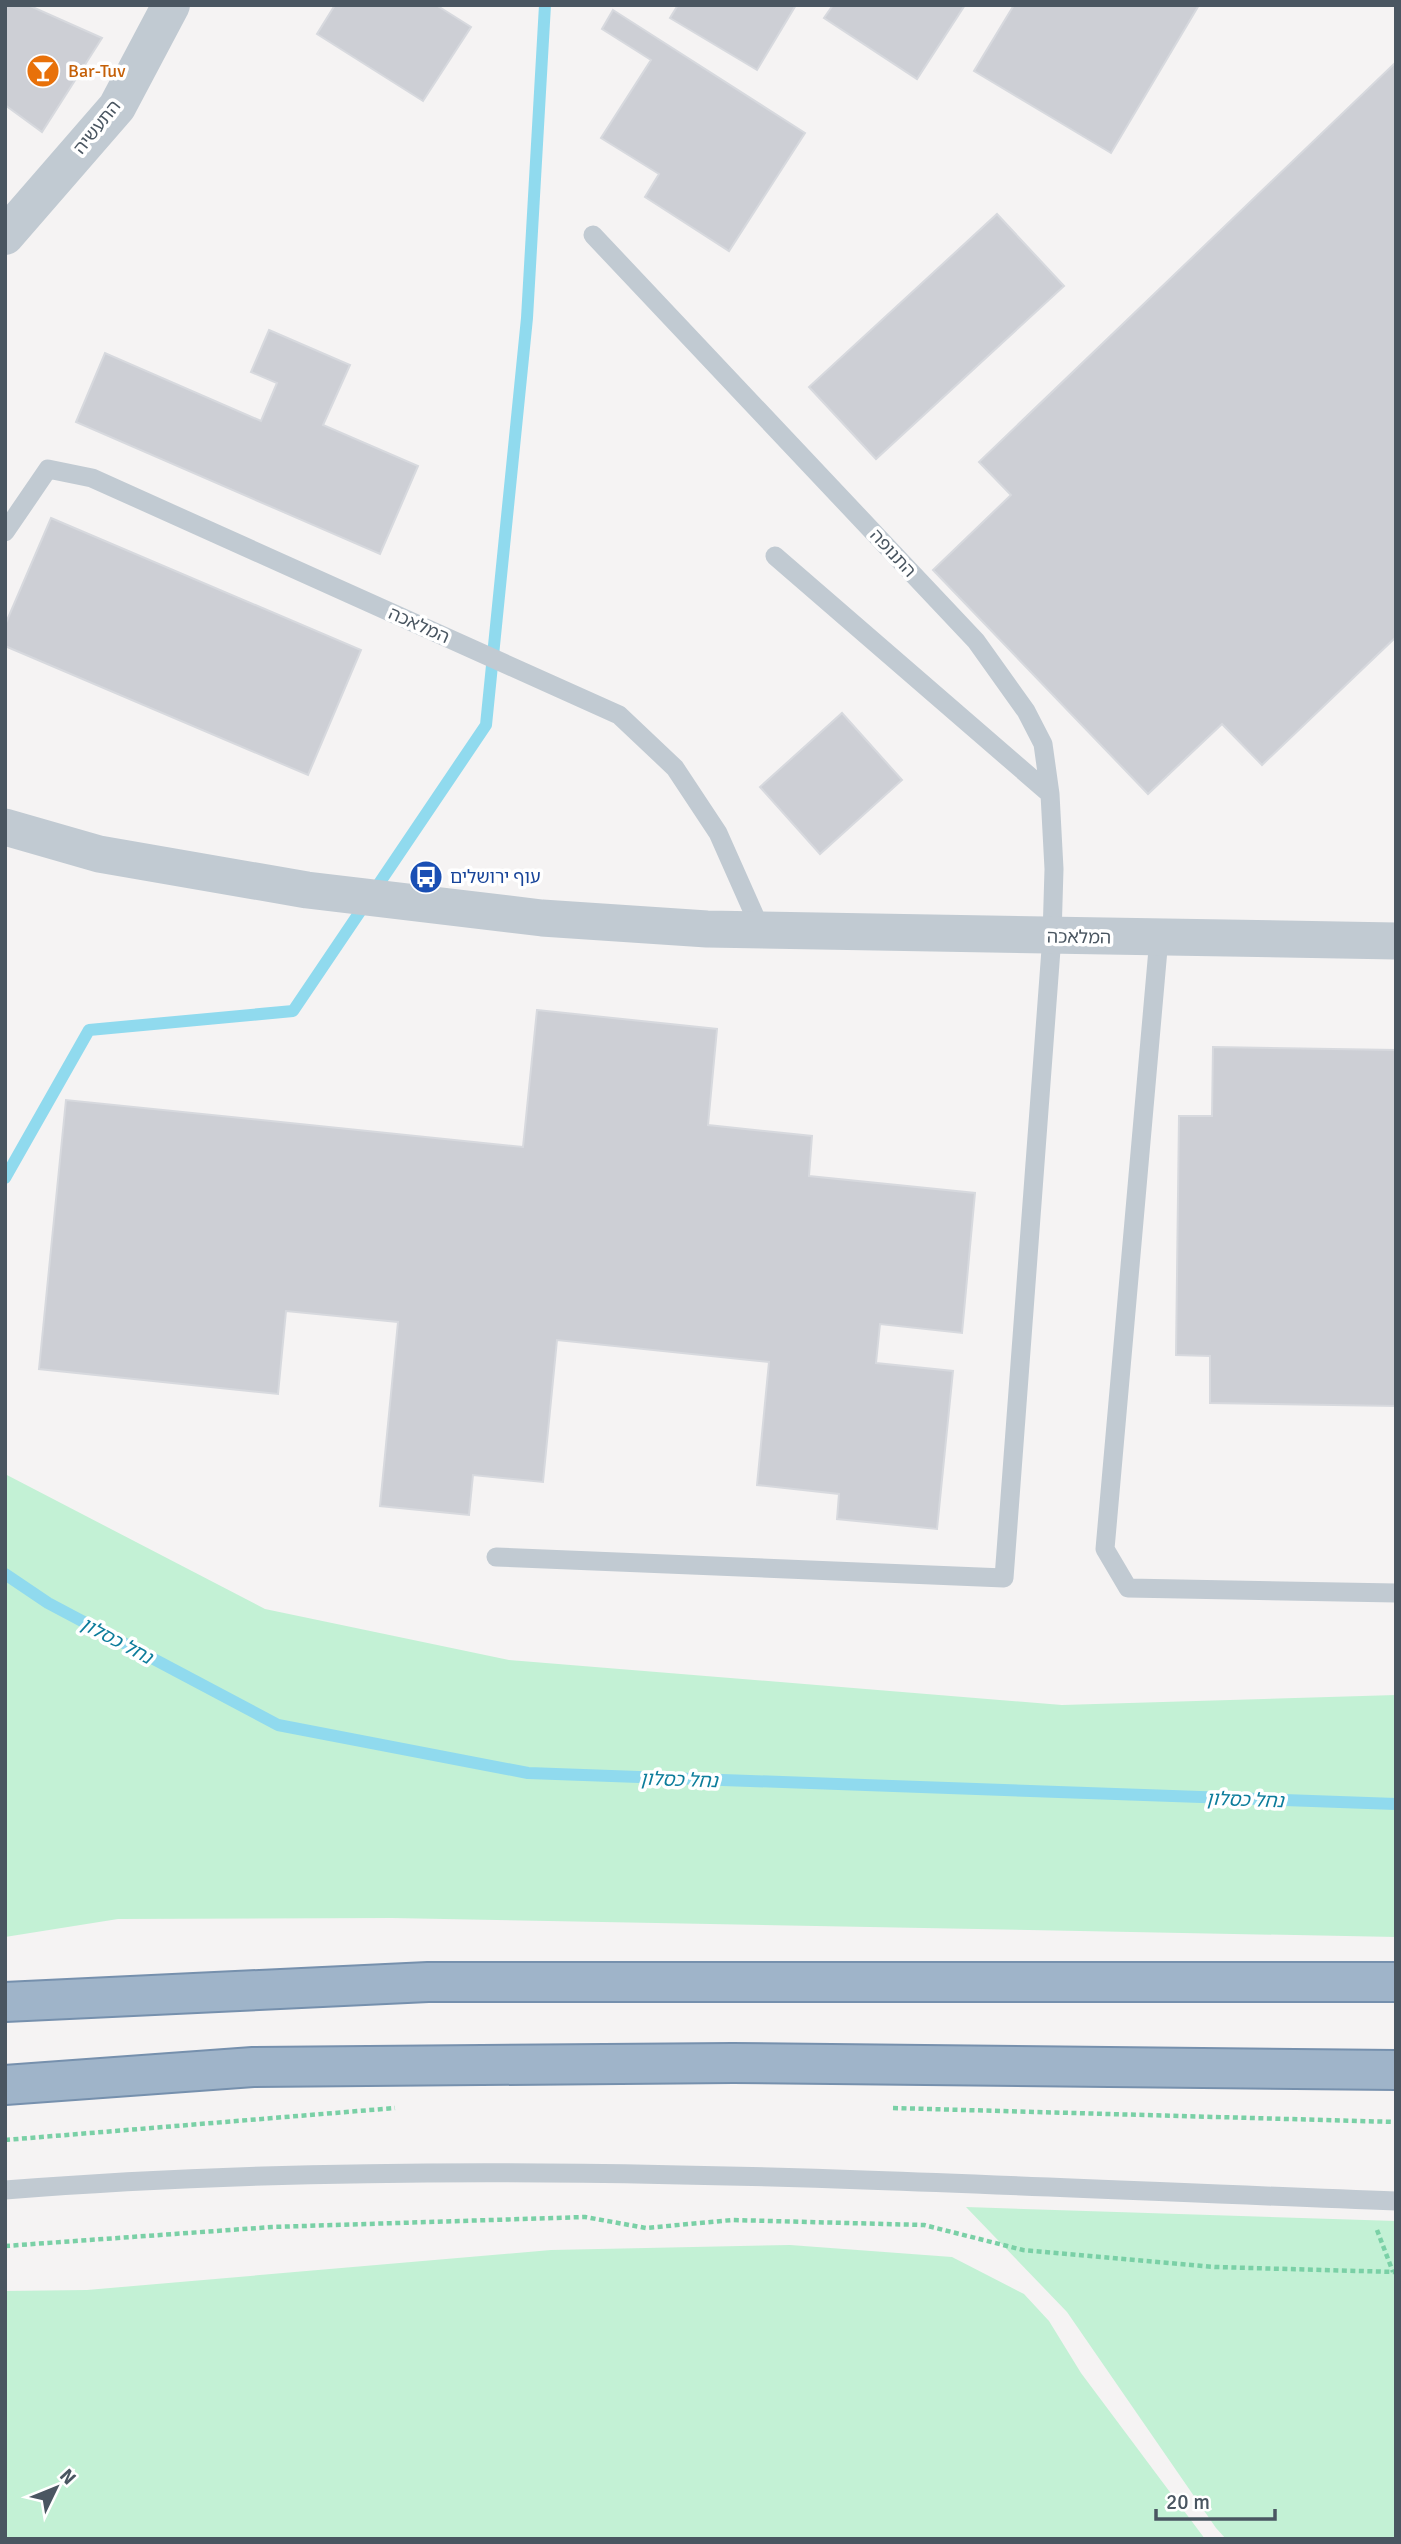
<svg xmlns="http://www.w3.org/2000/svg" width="1401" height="2544" font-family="Signika,'Noto Sans Hebrew',sans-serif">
	<rect width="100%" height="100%" fill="#f5f3f3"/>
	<path fill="#c3f1d5" d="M5 1474 265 1609 509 1660 1062 1705 1396 1695V1937L392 1918 118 1919 5 1937Z
		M966 2207 1396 2221V2539H1226L1216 2528 1067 2312Z
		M790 2245 952 2257 1024 2294 1049 2321 1081 2373 1205 2539H5V2291L87 2290 551 2250Z"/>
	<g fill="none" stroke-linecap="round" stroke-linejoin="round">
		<path stroke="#90daee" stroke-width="12" d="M5 1178 89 1030 293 1011 486 725 527 318 545 5
			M5 1574 48 1603 278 1725 528 1773 1396 1804"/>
	</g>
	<path fill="#cdcfd5" stroke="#d7d9de" stroke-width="2" d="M5 5H28L102 38 42 132 5 105Z
		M335 5H436L471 27 423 101 317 34Z
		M678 5H796L757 70 670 18Z
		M833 5H965L917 79 824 18Z
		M1014 5H1199L1111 153 974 71Z
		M613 10 805 133 729 251 645 197 659 174 601 138 651 60 602 29Z
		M1396 62V637L1262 765 1222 724 1148 794 933 570 1011 495 979 462Z
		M997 214 1064 286 876 459 809 387Z
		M269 330 350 365 323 425 418 466 380 554 76 422 105 353 261 421 277 383 251 372Z
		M51 518 361 650 308 775 5 646V625Z
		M842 713 902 780 820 854 760 787Z
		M537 1010 717 1029 708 1125 812 1136 809 1176 975 1193 962 1333 880 1324 876 1363 953 1371 937 1529 837 1519 839 1494 757 1485 769 1362 557 1340 543 1482 473 1475 469 1515 380 1506 398 1322 286 1311 278 1394 39 1369 66 1100 523 1147Z
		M1213 1047 1396 1050V1406L1210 1403V1356L1176 1355 1179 1116H1212Z"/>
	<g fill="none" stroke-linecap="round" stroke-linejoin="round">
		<defs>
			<path id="trunk" d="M5 2002 428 1982H1396
				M5 2085 253 2067 733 2063 1396 2070"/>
		</defs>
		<use href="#trunk" stroke="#7690ad" stroke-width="42"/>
		<path stroke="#7ad0a6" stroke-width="4.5" stroke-dasharray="5 3.5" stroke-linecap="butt" d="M893 2108 1396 2122
			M5 2140 395 2108
			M1377 2230 1393 2272
			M5 2246 272 2227 585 2217 646 2228 732 2220 924 2225 1023 2250 1215 2267 1396 2272"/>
		<path stroke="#c1cad2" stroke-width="19" d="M5 532 48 469 92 478 619 715 675 768 718 833 761 930
			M775 556 1050 794
			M1159 938 1105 1549 1128 1588 1396 1593
			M496 1557 1004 1578 1052 936 1054 869 1050 794 1043 744 1026 711 976 641 593 235
			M5 2190C468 2153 933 2184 1396 2201"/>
		<path stroke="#c1cad2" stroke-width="37" d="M5 827 99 854 307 890 542 918 707 929 1396 941"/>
		<path stroke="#c1cad2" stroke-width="38" d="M5 236 117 107 171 5"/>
		<use href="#trunk" stroke="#9fb4c9" stroke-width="38"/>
	</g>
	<defs>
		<symbol id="bar-disc" viewBox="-11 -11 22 22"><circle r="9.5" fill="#e8710a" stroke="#fff"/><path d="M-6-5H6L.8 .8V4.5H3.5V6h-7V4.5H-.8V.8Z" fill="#fff"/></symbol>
		<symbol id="bus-disc" viewBox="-11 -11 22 22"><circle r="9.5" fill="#1a4fb4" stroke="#fff"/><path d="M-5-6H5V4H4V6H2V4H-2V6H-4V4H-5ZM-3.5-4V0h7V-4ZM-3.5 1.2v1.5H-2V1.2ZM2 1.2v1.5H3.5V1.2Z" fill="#fff"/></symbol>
	</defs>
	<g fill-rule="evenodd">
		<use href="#bar-disc" x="24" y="52" width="38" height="38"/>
		<use href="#bus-disc" x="407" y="858" width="38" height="38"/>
	</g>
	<g text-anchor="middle" stroke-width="7" stroke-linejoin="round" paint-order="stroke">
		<g font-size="18" fill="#c56008" stroke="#fff" text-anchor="start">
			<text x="68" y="77">Bar-Tuv</text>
		</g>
		<g font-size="18" fill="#4a5661" stroke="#fff">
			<text transform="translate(97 127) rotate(-51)" y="6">התעשיה</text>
			<text transform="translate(893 553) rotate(47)" y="6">התנופה</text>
			<text transform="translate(419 625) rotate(24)" y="6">המלאכה</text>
			<text transform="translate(1079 937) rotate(1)" y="6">המלאכה</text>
		</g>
		<g font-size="18" fill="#164399" stroke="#fff" text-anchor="start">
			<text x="450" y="883">עוף ירושלים</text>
		</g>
		<g font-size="19" font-style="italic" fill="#0c7c9b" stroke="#fff">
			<text transform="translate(117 1640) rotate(28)" y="7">נחל כסלון</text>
			<text transform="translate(679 1779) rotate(2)" y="7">נחל כסלון</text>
			<text transform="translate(1245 1799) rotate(2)" y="7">נחל כסלון</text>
		</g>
	</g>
	<rect width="1401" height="2544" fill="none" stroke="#4a5661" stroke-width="14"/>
	<g transform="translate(56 2488) rotate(47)" stroke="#ffffff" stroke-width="5" paint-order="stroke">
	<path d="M0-5L12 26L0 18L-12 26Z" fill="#4a5661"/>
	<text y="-10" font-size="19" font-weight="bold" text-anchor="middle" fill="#4a5661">N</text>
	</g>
	<path d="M1156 2509v10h119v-10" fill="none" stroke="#4a5661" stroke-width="3.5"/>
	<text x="1166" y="2509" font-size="21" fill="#4a5661" stroke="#ffffff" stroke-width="5" paint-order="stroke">20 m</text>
</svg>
